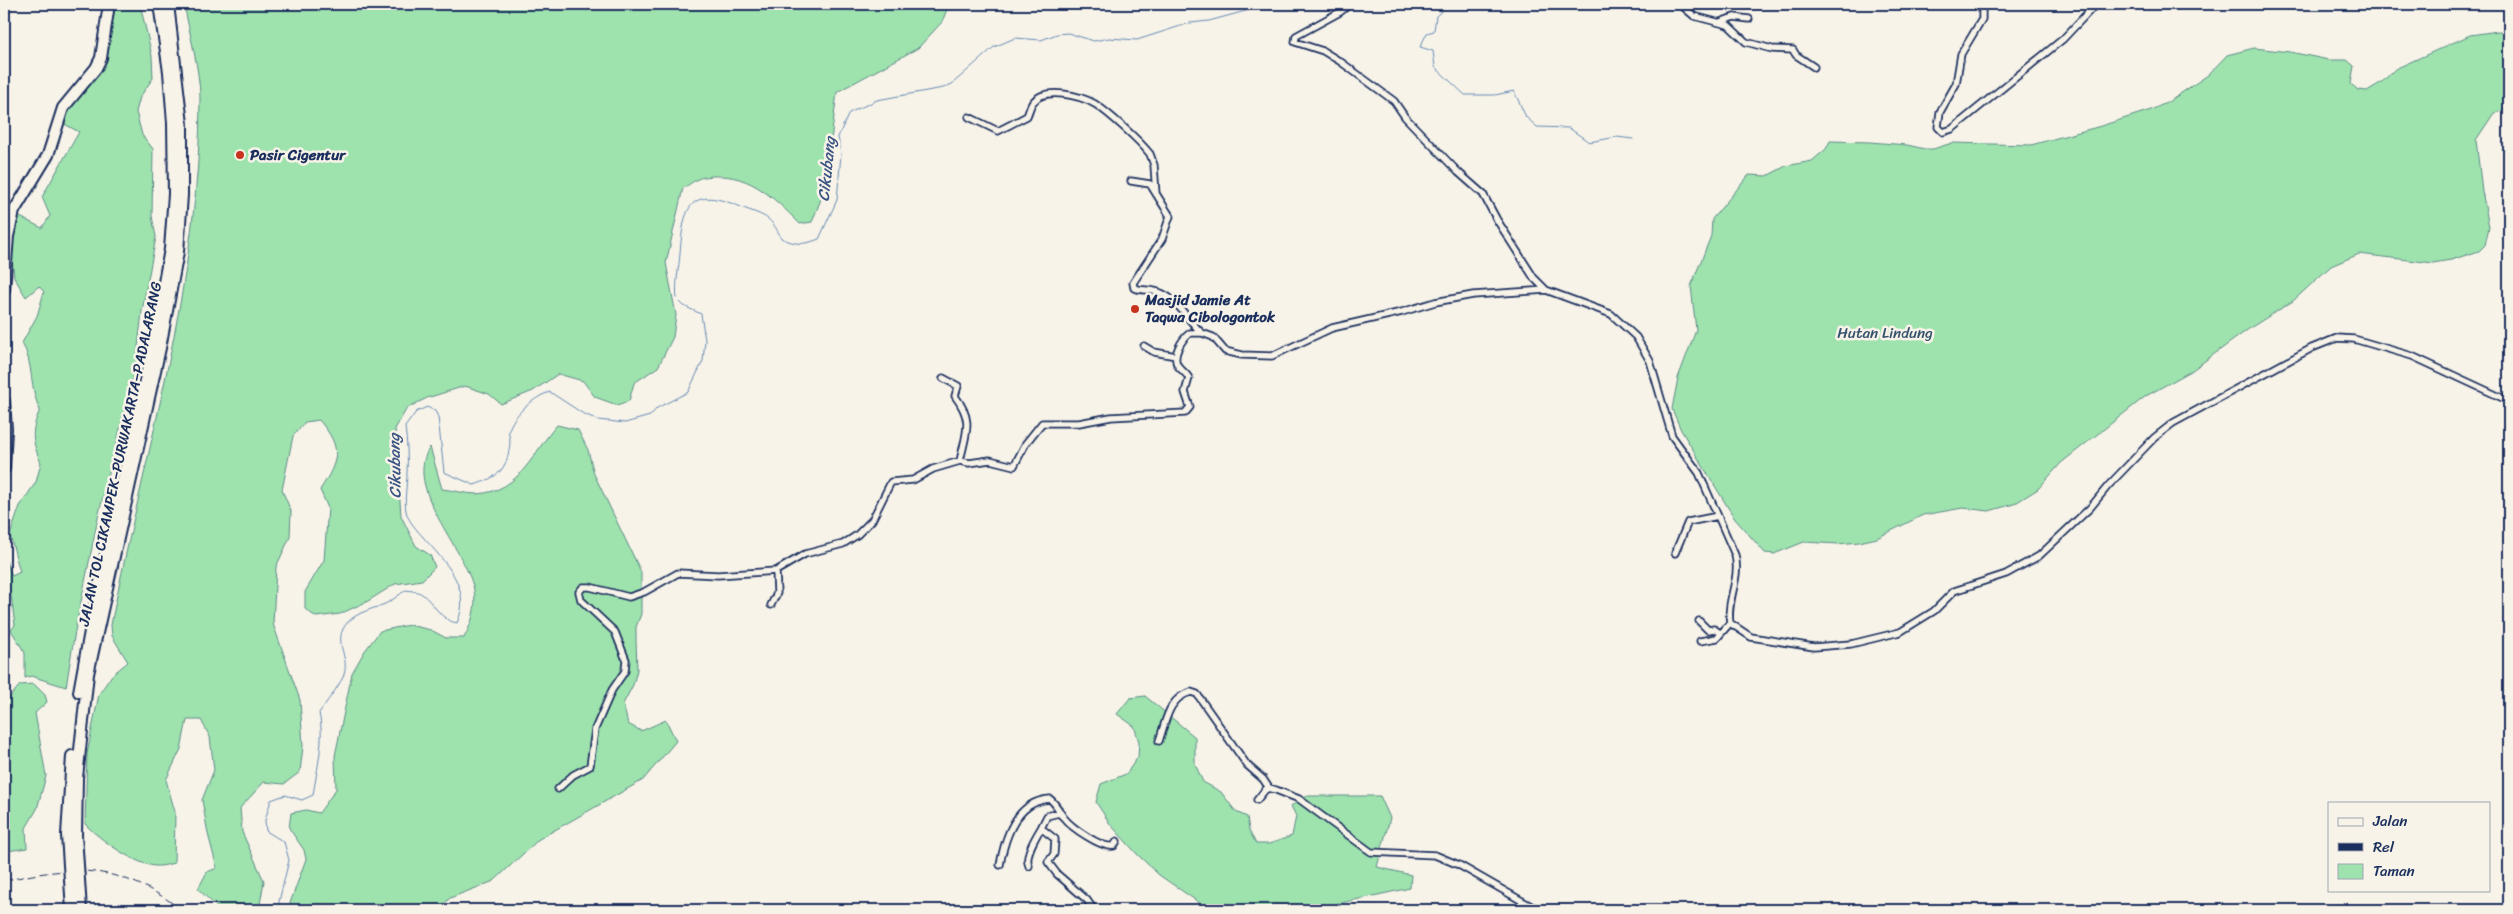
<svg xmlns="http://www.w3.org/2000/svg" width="2513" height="914" font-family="Sriracha,sans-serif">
	<rect width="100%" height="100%" fill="#f7f3e8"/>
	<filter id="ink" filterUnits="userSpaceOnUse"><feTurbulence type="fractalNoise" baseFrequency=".02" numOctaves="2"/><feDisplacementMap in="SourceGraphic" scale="10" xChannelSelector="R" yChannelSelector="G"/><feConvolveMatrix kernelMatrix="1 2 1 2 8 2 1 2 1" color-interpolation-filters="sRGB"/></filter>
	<g filter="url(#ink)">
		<path fill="#9ee3ae" stroke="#5c8986" d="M115 4H140L152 56 153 78 140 97 136 112 142 135 153 149 152 216 156 237 142 311 136 366 99 513 75 631 66 687 31 676 25 678V653L11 630 15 625 11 595 4 592V556L12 576 20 572 10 535 20 506 36 482 41 463C32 441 30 432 40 410 29 388 34 363 22 343L37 316 44 292 39 286 26 297 14 277 10 242 20 217 42 228 50 216 42 197 79 132 59 121 91 77 107 15Z
			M184 4H949L942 22 918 48 837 92 825 189 812 222 800 224C772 196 747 170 704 177 697 178 689 185 683 188L666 263 676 315 673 337 658 367 634 383 629 401 617 405 595 397 583 381 558 374 533 391 501 404 489 394 465 386 427 398 407 408 395 429 401 516 416 546 430 555 435 567 422 580 395 584 368 601 340 614 316 617 305 609V592L324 560 328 508 320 490C339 460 343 448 319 420L305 422 293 436 282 490 291 511 290 537 276 567 273 624 300 700 303 746 300 772 284 784 264 782 240 808 242 832 264 881 259 910H220L198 889 207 872 217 868 208 834 202 800 214 770 210 737 201 720H187L181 749 166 780 175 812 174 863C169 864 164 866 159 866 139 868 98 838 85 824L87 754 99 694 112 675 128 662 112 636 111 625C145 451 201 276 200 97 200 71 189 31 184 4Z
			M2498 31 2509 32V109L2494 113 2476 140 2482 191 2489 227 2485 245 2479 251 2451 260 2433 263 2359 254 2331 266 2293 301 2250 328 2191 371 2146 396 2061 463 2038 489 2014 504 1989 511 1963 508 1923 515 1877 538 1859 542 1838 544 1804 542 1774 554 1765 553 1735 519 1681 430 1672 409 1678 378 1696 330 1691 286 1711 236 1712 219 1749 175 1767 176 1786 166 1812 161 1826 149 1830 141 1870 142 1907 145 1925 149H1933L1952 143 2031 145 2101 126 2151 110 2168 102 2208 75 2227 55 2254 48 2290 52 2329 60H2347L2354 66 2351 84 2358 90 2367 91 2382 82 2395 69 2470 35Z
			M557 425 578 430 588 450 594 474 641 572V614L636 627V640L637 670 633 685 623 704 628 724 641 731 666 720 676 741 643 780 539 839 494 881 450 898 438 910H291L289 906 306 859 304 850 289 828 291 813 306 810 319 813 336 789 335 756 352 673 364 652 380 631 409 625 431 630 446 638H464C472 623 477 607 474 590 465 547 402 488 430 447L442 489C453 490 466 494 477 494 521 491 532 453 557 425Z
			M34 684 45 695 47 702 35 713 46 776 37 809 26 828 27 848 7 851V861L4 862V704L20 685Z
			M1145 696 1195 737V764L1203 782 1221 792 1236 812 1247 817 1249 830 1256 844H1269L1292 836 1296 816 1291 806 1307 796H1380L1390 818 1377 867 1411 875 1410 888 1313 909 1204 906 1159 875 1137 854 1110 824 1096 802 1101 784 1126 774 1138 757 1139 742 1134 726 1117 714 1130 698Z"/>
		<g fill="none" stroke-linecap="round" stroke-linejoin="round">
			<path stroke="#6589b6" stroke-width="1" d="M1443 4 1444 9 1436 16 1434 31 1427 33 1420 47 1433 51 1435 67 1465 95H1495L1514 91 1526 117 1537 127 1569 128 1589 142 1617 137 1633 139
				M277 910 289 860 284 842 266 831 265 820 271 800 285 795 302 800 313 795C317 769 325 739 319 713 327 701 337 689 343 677 352 657 330 641 348 622 359 611 374 609 387 603 393 600 400 594 406 590 411 591 418 591 422 594 434 603 441 621 457 623 473 588 444 561 423 537 417 530 408 521 406 511 404 499 407 485 407 473 408 458 407 442 405 427L416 412 427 407 435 411 438 417 444 472 474 485C499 477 508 469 510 442 510 438 508 434 509 430 513 415 535 396 550 392L582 413 598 420 625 423 650 416 657 408 688 392 703 361 705 340 701 314 684 306 677 299C675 283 679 269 680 253 684 206 689 185 741 207 763 216 771 215 781 238 796 245 804 245 819 239L837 200 841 154 838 137 849 113 877 100 943 88 952 84 994 47 1015 38 1041 40 1057 34 1068 33 1094 41 1109 38 1137 40 1190 23 1209 21 1264 6 1295 4"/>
			<defs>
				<path id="minor" d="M1350 4 1340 12 1296 36 1295 42 1323 51 1341 62 1394 101 1405 117 1458 172 1483 194 1497 220 1534 278 1546 290 1611 314 1636 337 1650 361 1672 436 1699 473 1735 555C1741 579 1726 600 1730 623L1751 637 1814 647 1851 644 1900 632 1934 611 1954 591 2006 574 2039 556 2090 508 2108 486 2154 438 2173 423 2312 348 2337 338 2354 339 2412 356 2509 401
					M1680 4 1694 16 1728 25 1746 42 1772 49 1793 50 1796 55 1814 67
					M1982 4V19L1961 54 1956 84 1940 112 1938 127 1943 132 1952 129 2063 39 2096 4
					M1720 22 1734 17 1749 19
					M969 117 998 131 1027 116C1029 112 1030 106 1033 102 1045 86 1081 96 1095 104 1109 113 1140 141 1150 154L1154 165 1156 194
					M1131 181 1150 184 1170 216 1162 239 1133 283 1134 288C1142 291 1152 289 1161 293 1178 300 1188 321 1202 333
					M1144 346 1154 352 1176 356
					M943 378 958 386 955 396C974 421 966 432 960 461
					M1675 553 1688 522 1718 516
					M771 605 777 593 776 571
					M1699 621 1708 630 1714 629 1720 633
					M1700 641 1717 638 1730 623
					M1159 741C1166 721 1168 698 1191 692L1197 694 1247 765 1263 779 1269 788
					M558 789 573 775 590 766 595 729 612 690 625 671 626 660 615 632 581 600 579 592 583 587H590L629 597 644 592 678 573 718 575 776 571 805 554 843 544 857 535 872 520 891 482 913 480 933 469 960 461 969 463 990 460 1014 466 1026 443 1042 423H1079L1111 417 1185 413 1190 407 1185 392 1189 378C1186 373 1181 370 1178 366 1171 356 1182 339 1190 333H1202L1213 337 1225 351 1242 355 1272 356 1332 328 1402 312 1435 302 1473 295 1546 290
					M1257 800 1265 790 1269 788 1276 790 1299 799 1371 852 1435 855 1459 865 1538 910
					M1041 828 1047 816 1059 813 1063 817
					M1000 865C1005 836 1017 801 1050 799 1057 805 1059 811 1064 818 1071 827 1102 849 1114 846L1117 841
					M1029 866C1024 856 1035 838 1041 828L1055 839 1054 854 1048 862 1057 874 1087 900 1094 910"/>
				<path id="trunk" d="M4 290 8 236 14 211 48 155 63 108 96 68 101 58 109 4
					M4 401 6 429 4 469"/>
				<path id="motorway" d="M79 692 95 604 153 344 170 249 174 194 173 123 169 72 159 4
					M67 835 72 756
					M76 835 77 778 88 674 160 348 178 252 182 195V124L168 4"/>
			</defs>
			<use href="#minor" stroke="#1b2f5e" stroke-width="9"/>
			<use href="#trunk" stroke="#1b2f5e" stroke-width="14"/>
			<use href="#motorway" stroke="#1b2f5e" stroke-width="14"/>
			<use href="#minor" stroke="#f7f3e8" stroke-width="5.5"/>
			<use href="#trunk" stroke="#f7f3e8" stroke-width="10"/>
			<use href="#motorway" stroke="#f7f3e8" stroke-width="10"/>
			<path stroke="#1b2f5e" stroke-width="1" stroke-dasharray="8 4" stroke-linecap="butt" d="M4 881C75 864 122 865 182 910"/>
			<defs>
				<path id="motorway-bridge" d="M67 835 72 910
					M76 835 81 910"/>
			</defs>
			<use href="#motorway-bridge" stroke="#1b2f5e" stroke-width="14" stroke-linecap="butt"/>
			<use href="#motorway-bridge" stroke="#f7f3e8" stroke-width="10"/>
		</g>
	</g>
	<g fill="#c8321e" stroke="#f7f3e8" stroke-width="2">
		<circle cx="240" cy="155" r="5"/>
		<circle cx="1135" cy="309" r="5"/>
	</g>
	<g text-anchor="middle" stroke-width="5" stroke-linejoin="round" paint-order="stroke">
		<g font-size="15" font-weight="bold" fill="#1b2f5e" stroke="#f7f3e8" text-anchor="start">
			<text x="250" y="160">Pasir Cigentur</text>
			<text x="1145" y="305">Masjid Jamie At<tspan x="1145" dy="17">Taqwa Cibologontok</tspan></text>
		</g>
		<g font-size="15" fill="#35536e" stroke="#f7f3e8">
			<text x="1885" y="338">Hutan Lindung</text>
		</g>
		<g font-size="15" fill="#1b2f5e" stroke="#f7f3e8">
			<text transform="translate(120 454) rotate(-78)" y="5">JALAN TOL CIKAMPEK–PURWAKARTA–PADALARANG</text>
		</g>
		<g font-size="16" font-style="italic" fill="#3a5483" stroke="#f7f3e8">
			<text transform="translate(826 169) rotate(-84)" y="6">Cikubang</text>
			<text transform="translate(394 466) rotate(-91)" y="6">Cikubang</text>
		</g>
	</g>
	<rect width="2513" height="914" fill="none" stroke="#f7f3e8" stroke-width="20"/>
	<rect x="10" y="10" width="2493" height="894" fill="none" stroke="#1b2f5e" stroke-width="2" filter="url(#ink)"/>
	<rect x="2328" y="802" width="162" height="90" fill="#f7f3e8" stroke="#9fa5b1"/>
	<rect x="2338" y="818" width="25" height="8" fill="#f7f3e8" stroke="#9fa5b1"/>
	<text x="2373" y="826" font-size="15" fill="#1b2f5e">Jalan</text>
	<rect x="2338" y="843" width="25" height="8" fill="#1b2f5e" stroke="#9fa5b1"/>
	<text x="2373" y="852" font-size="15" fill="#1b2f5e">Rel</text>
	<rect x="2338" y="864" width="25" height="15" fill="#9ee3ae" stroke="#9fa5b1"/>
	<text x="2373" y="876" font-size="15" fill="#1b2f5e">Taman</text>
</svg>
